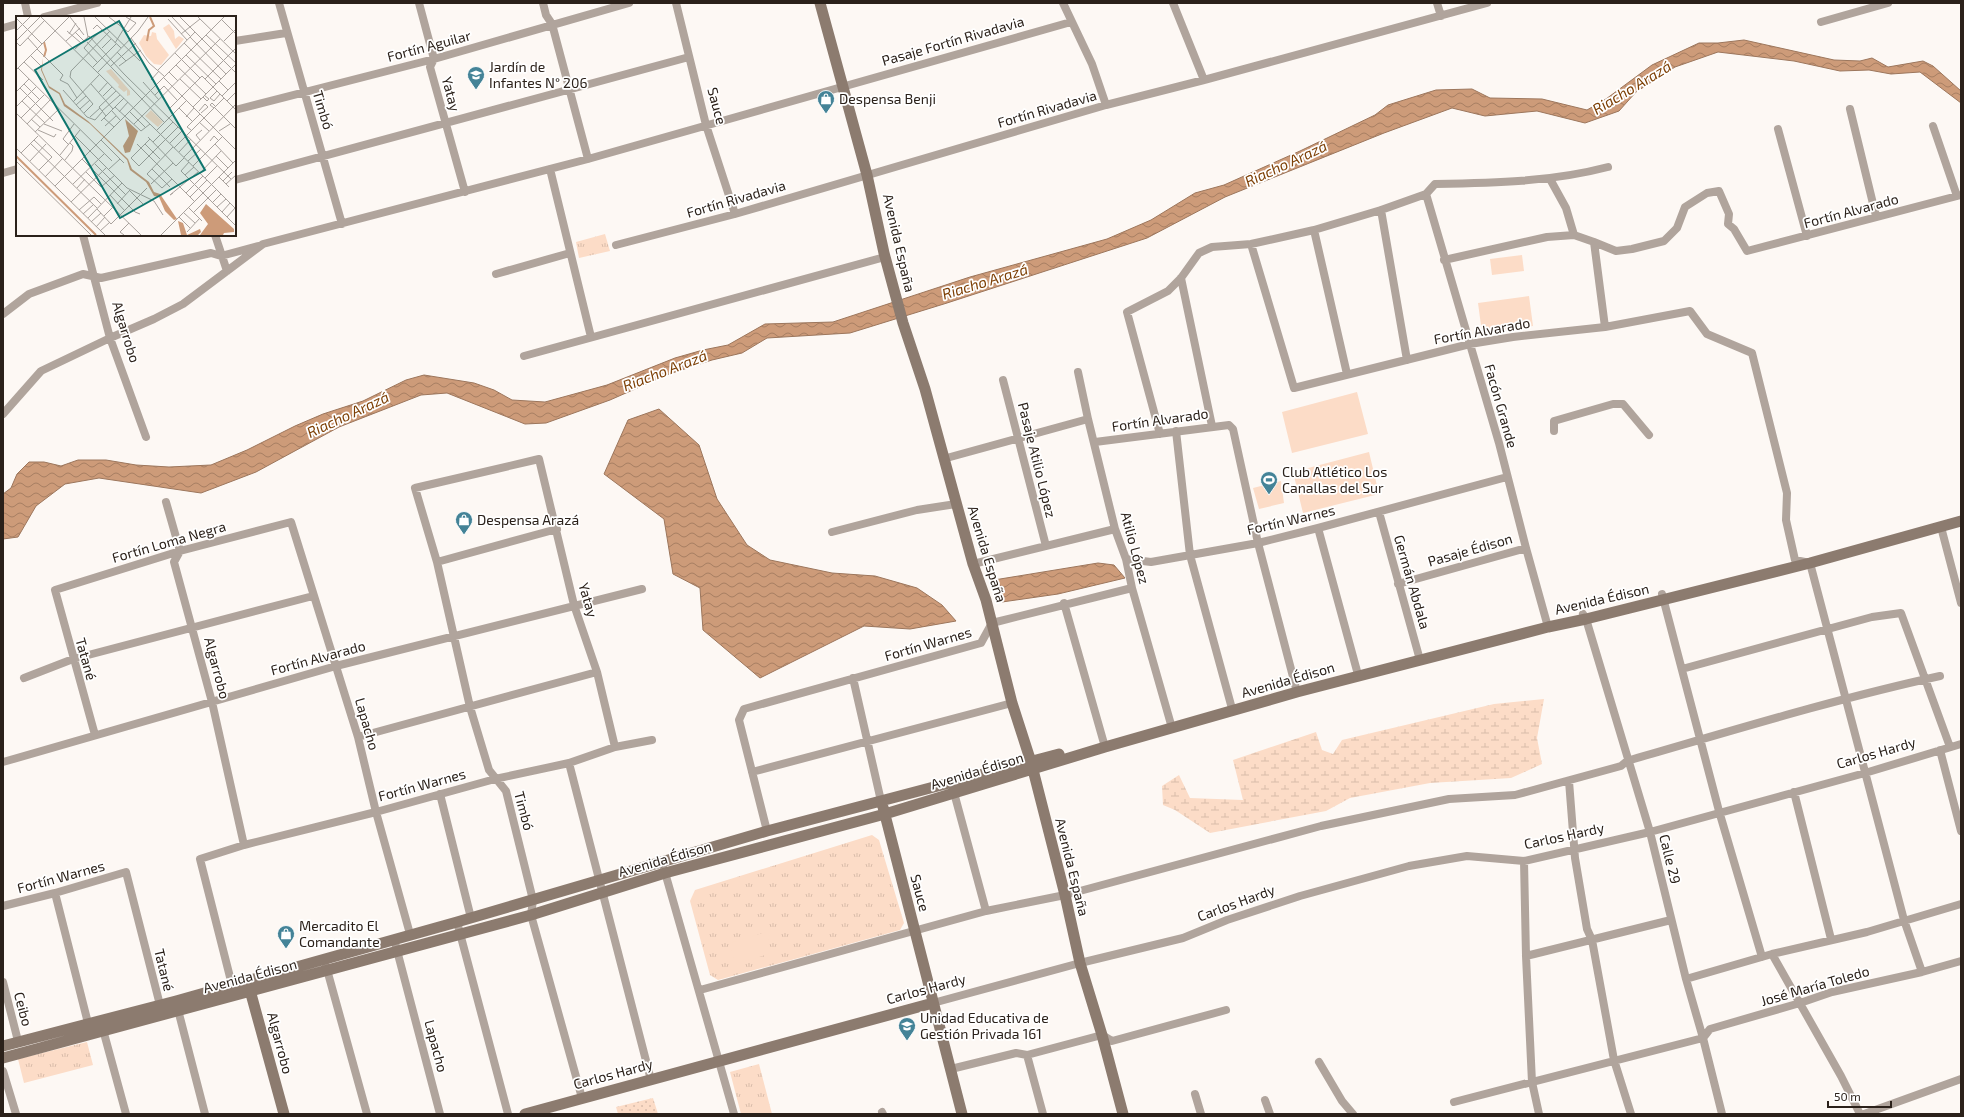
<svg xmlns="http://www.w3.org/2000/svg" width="1964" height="1117" font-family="'Exo 2',sans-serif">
	<defs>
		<pattern id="grass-dots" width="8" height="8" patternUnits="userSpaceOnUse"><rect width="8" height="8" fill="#fcdcc7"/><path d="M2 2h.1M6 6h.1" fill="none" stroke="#d8bcaa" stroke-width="1.8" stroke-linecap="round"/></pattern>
		<pattern id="wetland-marsh" width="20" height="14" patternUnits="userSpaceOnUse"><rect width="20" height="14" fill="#fcdcc7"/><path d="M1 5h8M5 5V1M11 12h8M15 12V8" fill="none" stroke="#d8bcaa"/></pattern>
		<pattern id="park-tufts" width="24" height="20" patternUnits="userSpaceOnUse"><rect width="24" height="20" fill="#fcdcc7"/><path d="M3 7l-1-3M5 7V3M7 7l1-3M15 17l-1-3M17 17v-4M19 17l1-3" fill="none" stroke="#d8bcaa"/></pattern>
		<pattern id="water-waves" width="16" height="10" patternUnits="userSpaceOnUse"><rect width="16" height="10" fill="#cd9b79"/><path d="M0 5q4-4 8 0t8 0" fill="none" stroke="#a77e62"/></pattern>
	</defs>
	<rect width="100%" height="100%" fill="#fdf8f4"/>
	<path fill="url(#grass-dots)" d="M653 1098 658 1114H618L616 1107Z"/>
	<path fill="url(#wetland-marsh)" d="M1544 699 1537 738 1542 764 1511 778 1430 783 1350 798 1326 811 1210 833 1175 810 1163 805 1162 786 1179 775 1190 798 1243 800 1233 760 1316 732 1322 750 1333 754 1342 740 1494 704Z"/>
	<path fill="url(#park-tufts)" d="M605 234 610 251 579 258 576 242Z
		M872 835 879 840 904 923 900 930 718 980 710 975 690 901 695 890Z
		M87 1042 93 1065 24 1083 18 1059Z
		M759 1064 772 1114H741L730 1072Z"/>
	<path fill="#fcdcc7" d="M1522 255 1524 271 1492 275 1490 259Z
		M1529 296 1533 326 1482 333 1478 303Z
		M1357 392 1368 434 1292 453 1282 412Z
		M1369 452 1379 494 1303 513 1293 472Z
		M1281 481 1284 503 1259 509 1253 488Z
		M766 932 772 953 735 964 729 943Z"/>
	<path fill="url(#water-waves)" stroke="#9c765c" d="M1744 40 1834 60 1860 61 1872 58 1888 67 1923 61 1933 66 1961 91V103L1920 72 1891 74 1869 70 1840 71 1794 61 1718 52 1675 67 1636 92 1619 111 1585 123 1537 111 1485 116 1452 108 1384 133 1225 197 1147 238 947 303 850 333 767 338 742 353 712 360 669 374 610 400 546 423 525 424 447 393 421 395 339 427 256 472 201 493 99 478 65 484 36 506 18 537 3 539V494L11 488 17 474 29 462H44L61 466 78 460H106L136 465 169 467 211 465 247 450 295 426 323 414 363 401 406 380 424 375 474 383 494 390 512 400 545 402 607 385 675 358 703 350 728 345 765 324 833 322 970 277 1107 239 1151 220 1195 193 1224 185 1300 151 1375 115 1388 105 1436 90 1472 89 1490 98 1542 99 1587 110 1606 99 1652 65 1699 43H1718Z
		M659 409 699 445 717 499 747 545 770 560 832 573 875 576 917 588 942 605 956 621 910 629 864 626 760 678 703 630 700 588 673 574 664 519 604 474 628 420Z
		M1098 563 1114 565 1125 578 1058 594 1002 602 994 580Z"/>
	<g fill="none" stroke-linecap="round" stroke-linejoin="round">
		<path stroke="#b0a49c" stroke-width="8" d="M25 3 28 17
			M279 3 342 224
			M419 3 434 59 430 67 465 192
			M543 3 546 15 552 24 588 159
			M676 3 706 125 735 214
			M1063 3 1092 64 1106 105
			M1173 3 1204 80
			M1437 3 1441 16
			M44 17 97 3
			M1821 22 1888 3
			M3 28 17 24
			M235 41 286 33
			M1850 109 1876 216
			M235 110 434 59 629 3
			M1933 126 1957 196
			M1778 129 1807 236
			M550 169 591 337
			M3 173 17 169
			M1550 179 1566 208 1574 235
			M235 180 689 57
			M1426 194 1499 443 1526 548 1548 627
			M1381 210 1407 360
			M1314 230 1347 374
			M83 235 110 338 146 437
			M215 235 227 271
			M1594 242 1605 327
			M1251 244 1294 388 1470 344 1513 337 1605 327 1690 311 1707 334 1752 353 1787 493 1786 520 1795 560 1810 563 1904 920 1922 972
			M616 245 735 214 1106 105 1204 80 1487 3
			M1444 260 1547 237 1574 235 1594 242 1616 251 1632 249 1664 241 1677 228 1685 207 1707 193 1719 191 1729 214 1728 224 1734 229 1747 251 1961 195
			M496 274 570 253
			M1181 278 1212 426
			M3 314 29 294 83 274 101 278 211 253 221 256 258 246
			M524 356 885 257
			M1078 372 1088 419 1115 529 1126 559 1132 588 1172 728
			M1003 380 1046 546
			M3 414 41 371 110 338 154 319 183 304 263 244 588 159 1071 22
			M1176 431 1190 555 1231 705
			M1554 431V421L1613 404H1623L1649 435
			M1160 434 1127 312 1168 291 1181 278 1199 253 1212 247 1251 244 1314 230 1381 210 1426 194 1435 184C1493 183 1551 182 1608 167
			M1095 442 1229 425 1233 429 1258 543 1297 692
			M943 459 1088 419
			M166 502 180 551 174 562 212 702 244 845
			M1379 512 1420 660
			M1941 527 1961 603
			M1318 528 1357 671
			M832 532 917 510 956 504
			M1126 559 1151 562 1258 543 1318 528 1507 477
			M437 562 557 529
			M973 564 1115 529
			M1398 584 1526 548
			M1662 594 1719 811 1762 957
			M1064 603 1105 747
			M1583 614 1586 619 1650 832 1686 979 1703 1038 1722 1114
			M1682 669 1872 617 1901 613 1950 747
			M24 678 73 659 313 596
			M853 678 881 801
			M95 735 55 590 180 551 291 522 358 737 376 812 410 934
			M358 737 597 672
			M1940 750 1961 831
			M3 762 336 666 642 589
			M569 763 651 1080
			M752 772 1012 703
			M1569 781 1575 858 1587 929 1592 940 1614 1060 1631 1114
			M953 789 986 911
			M1794 792 1831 939
			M440 794 471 918
			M767 831 739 720 744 709 981 643 992 623 1132 588
			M1524 861 1526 956 1532 1082 1539 1114
			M664 869 734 1114
			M55 893 88 1023
			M3 906 55 893 126 872 160 1005
			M457 922 508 1114
			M394 939 440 1114
			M1772 954 1841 1076 1860 1114
			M1526 956 1671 920
			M326 966 367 1114
			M1686 979 1772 954 1867 932 1961 904
			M3 982 18 1041
			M232 985 200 859 244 845 376 812 495 779 569 763 615 747 652 740
			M700 990 986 911 1065 895 1321 826 1449 799 1515 795 1621 766 1627 761C1731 731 1835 699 1940 676
			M933 1003 1080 963 1183 938 1227 920 1300 896 1409 866 1467 856 1524 861 1650 832 1865 773 1961 744
			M177 1006 205 1114
			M102 1026 126 1114
			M1027 1055 1043 1114
			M1319 1062 1342 1101 1353 1114
			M951 1069 1016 1053 1027 1055 1102 1035 1112 1041 1226 1010
			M3 1071 16 1114
			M1195 1094 1201 1114
			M582 1098 531 915 533 900 506 791 489 770 470 707 437 562 415 488 539 459 574 605 597 672 615 747
			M1265 1100 1270 1114
			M1454 1102 1703 1038 1710 1029 1800 1003 1832 992 1922 972 1961 961
			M882 1112 883 1114
			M1864 1114 1961 1079"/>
		<path stroke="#8c7b6f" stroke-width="11" d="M820 3 867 175 884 253 903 323 925 389 973 564 986 600 1012 703 1031 762 1065 895 1080 963 1102 1035 1123 1114
			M883 807 962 1114
			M248 983 284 1114
			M3 1046 176 1001 457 922 767 831 1059 754
			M3 1058 531 915 665 873 885 814 1105 747 1297 692 1548 627 1586 619 1810 563 1961 521
			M525 1114 933 1003"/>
	</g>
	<defs>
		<symbol id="school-pin" viewBox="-11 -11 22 30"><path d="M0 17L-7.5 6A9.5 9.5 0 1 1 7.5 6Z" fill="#448397" stroke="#fff"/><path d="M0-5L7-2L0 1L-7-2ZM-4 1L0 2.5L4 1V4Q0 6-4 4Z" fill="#fff"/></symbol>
		<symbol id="shop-pin" viewBox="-11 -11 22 30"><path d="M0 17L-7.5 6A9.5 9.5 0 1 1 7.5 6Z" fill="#448397" stroke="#fff"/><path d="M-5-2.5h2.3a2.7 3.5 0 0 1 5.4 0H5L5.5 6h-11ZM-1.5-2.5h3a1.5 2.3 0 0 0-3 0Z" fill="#fff"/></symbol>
		<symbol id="stadium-pin" viewBox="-11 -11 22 30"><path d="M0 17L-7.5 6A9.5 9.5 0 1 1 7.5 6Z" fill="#448397" stroke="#fff"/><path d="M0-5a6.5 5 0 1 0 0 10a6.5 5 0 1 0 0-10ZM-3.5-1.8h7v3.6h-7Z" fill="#fff"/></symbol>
		<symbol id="university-pin" viewBox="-11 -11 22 30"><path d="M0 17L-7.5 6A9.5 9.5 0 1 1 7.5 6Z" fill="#448397" stroke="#fff"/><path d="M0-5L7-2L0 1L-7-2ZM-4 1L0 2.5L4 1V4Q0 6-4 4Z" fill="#fff"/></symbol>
	</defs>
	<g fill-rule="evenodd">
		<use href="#school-pin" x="466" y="65" width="20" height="27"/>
		<use href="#shop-pin" x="816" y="89" width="20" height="27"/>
		<use href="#stadium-pin" x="1259" y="470" width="20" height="27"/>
		<use href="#shop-pin" x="454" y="510" width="20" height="27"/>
		<use href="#shop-pin" x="276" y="924" width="20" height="27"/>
		<use href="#university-pin" x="897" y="1016" width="20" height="27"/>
	</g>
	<g text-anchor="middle" stroke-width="3.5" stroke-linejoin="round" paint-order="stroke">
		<g font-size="14" fill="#2b211a" stroke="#fff">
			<text transform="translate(953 41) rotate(-16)" y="5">Pasaje Fortín Rivadavia</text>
			<text transform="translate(429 46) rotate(-15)" y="5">Fortín Aguilar</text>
			<text transform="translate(451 94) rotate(75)" y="5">Yatay</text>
			<text transform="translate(717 106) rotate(75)" y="5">Sauce</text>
			<text transform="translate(1047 109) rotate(-16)" y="5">Fortín Rivadavia</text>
			<text transform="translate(323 110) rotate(73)" y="5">Timbó</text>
			<text transform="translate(736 199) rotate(-16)" y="5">Fortín Rivadavia</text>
			<text transform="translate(1851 211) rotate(-15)" y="5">Fortín Alvarado</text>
			<text transform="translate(899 243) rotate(77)" y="5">Avenida España</text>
			<text transform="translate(1482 331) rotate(-10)" y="5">Fortín Alvarado</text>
			<text transform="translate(126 332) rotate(73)" y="5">Algarrobo</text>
			<text transform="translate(1501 406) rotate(74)" y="5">Facón Grande</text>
			<text transform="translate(1160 420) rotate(-8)" y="5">Fortín Alvarado</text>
			<text transform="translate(1037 460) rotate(76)" y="5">Pasaje Atilio López</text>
			<text transform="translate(1291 520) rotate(-13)" y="5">Fortín Warnes</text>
			<text transform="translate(169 542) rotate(-16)" y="5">Fortín Loma Negra</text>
			<text transform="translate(1135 548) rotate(75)" y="5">Atilio López</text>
			<text transform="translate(1470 550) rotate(-16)" y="5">Pasaje Édison</text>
			<text transform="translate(987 554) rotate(73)" y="5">Avenida España</text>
			<text transform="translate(1412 582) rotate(74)" y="5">Germán Abdala</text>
			<text transform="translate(1602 599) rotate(-13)" y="5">Avenida Édison</text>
			<text transform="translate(588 600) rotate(74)" y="5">Yatay</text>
			<text transform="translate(928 644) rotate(-16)" y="5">Fortín Warnes</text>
			<text transform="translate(318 658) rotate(-15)" y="5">Fortín Alvarado</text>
			<text transform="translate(86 659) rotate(74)" y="5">Tatané</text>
			<text transform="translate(217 668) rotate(75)" y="5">Algarrobo</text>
			<text transform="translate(1288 680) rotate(-16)" y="5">Avenida Édison</text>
			<text transform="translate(367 724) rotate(74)" y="5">Lapacho</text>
			<text transform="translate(1876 753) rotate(-16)" y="5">Carlos Hardy</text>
			<text transform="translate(977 771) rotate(-17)" y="5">Avenida Édison</text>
			<text transform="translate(422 785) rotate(-15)" y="5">Fortín Warnes</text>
			<text transform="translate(524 811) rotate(75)" y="5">Timbó</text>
			<text transform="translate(1564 836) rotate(-12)" y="5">Carlos Hardy</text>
			<text transform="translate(665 859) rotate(-16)" y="5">Avenida Édison</text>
			<text transform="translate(1670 859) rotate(76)" y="5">Calle 29</text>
			<text transform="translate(1072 867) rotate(76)" y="5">Avenida España</text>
			<text transform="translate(61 877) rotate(-15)" y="5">Fortín Warnes</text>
			<text transform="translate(920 893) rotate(75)" y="5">Sauce</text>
			<text transform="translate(1236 903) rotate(-20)" y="5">Carlos Hardy</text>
			<text transform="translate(164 970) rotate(76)" y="5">Tatané</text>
			<text transform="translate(250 976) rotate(-15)" y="5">Avenida Édison</text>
			<text transform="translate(1815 986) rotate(-16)" y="5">José María Toledo</text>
			<text transform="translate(926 989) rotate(-15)" y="5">Carlos Hardy</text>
			<text transform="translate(23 1009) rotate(75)" y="5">Ceibo</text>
			<text transform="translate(280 1043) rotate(75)" y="5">Algarrobo</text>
			<text transform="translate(436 1046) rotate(75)" y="5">Lapacho</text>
			<text transform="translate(613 1074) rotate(-15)" y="5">Carlos Hardy</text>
		</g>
		<g font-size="14" fill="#2b211a" stroke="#fff" text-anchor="start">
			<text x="489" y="72">Jardín de<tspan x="489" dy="16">Infantes N° 206</tspan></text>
			<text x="839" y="104">Despensa Benji</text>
			<text x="1282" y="477">Club Atlético Los<tspan x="1282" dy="16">Canallas del Sur</tspan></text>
			<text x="477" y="525">Despensa Arazá</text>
			<text x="299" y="931">Mercadito El<tspan x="299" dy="16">Comandante</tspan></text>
			<text x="920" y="1023">Unidad Educativa de<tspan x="920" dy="16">Gestión Privada 161</tspan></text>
		</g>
		<g font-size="15" font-style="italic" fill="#7d3f04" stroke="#fff">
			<text transform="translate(1632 88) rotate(-31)" y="5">Riacho Arazá</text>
			<text transform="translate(1286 164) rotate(-25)" y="5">Riacho Arazá</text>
			<text transform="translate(985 282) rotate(-17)" y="5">Riacho Arazá</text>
			<text transform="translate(665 371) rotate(-21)" y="5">Riacho Arazá</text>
			<text transform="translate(348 415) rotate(-25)" y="5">Riacho Arazá</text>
		</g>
	</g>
	<g transform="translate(16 16)">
		<rect width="220" height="220" fill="#fdf8f4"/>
		<path d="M153 8 158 15 159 23 163 20 168 23 160 33 147 12ZM136 16 140 17 141 23 153 39 145 49 138 48 130 40 123 27 128 19 135 20ZM95 53 114 75V79L111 80V74L108 76 102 71 103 69 90 55Z" fill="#fcdcc7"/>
		<path d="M135 94 147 106 142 111 129 100Z" fill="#fcdcc7"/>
		<path d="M27 42 26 54 33 70 44 77 49 88 72 105 112 143 116 153 133 166 138 176 144 178 161 203 158 204 149 195 143 181 138 180 130 166 114 154 111 144 74 108 48 90 43 78 33 72 25 54ZM109 103 122 115 114 136 109 137 107 130 113 120ZM190 188 218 213V216L208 217 207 219H184L192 208 184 197ZM162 205 167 207 171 219 184 213 185 216 182 219H165Z" fill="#cd9b79"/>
		<path fill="none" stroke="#cd9b79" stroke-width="2" d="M131 25 133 14 138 10 134 1M28 26 30 34 28 41M0 140 80 219"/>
		<path fill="none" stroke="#a9a29d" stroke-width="1" d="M25 1 196 169M54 1 68 19M68 1 72 21M79 1 124 45M93 1 112 16 120 7 110 1M156 1 174 20M164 1 220 57M182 1 220 38M0 2 26 28M152 3 171 24M205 3 220 18M77 13 81 9 105 32M0 15 14 1M51 15 65 27M59 16 68 25M53 18 60 7M165 18 184 3M190 19 220 47M174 21 210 58M12 22 21 32M115 22 133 47 148 60M76 23 68 32 81 46M76 23 86 14M0 25 24 1M50 25 64 12M208 25 220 13M0 26 4 30 29 4M71 26 148 106M99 27 115 1M168 27 205 63M86 32 95 23M21 33 47 59 44 64 52 68 61 82M59 33 73 20 108 58 215 163M101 36 110 45M159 37 184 62M14 39 25 50M170 39 200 68M8 46 27 64M160 49 190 78M95 50 120 27M103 50 125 34M77 51 100 28M2 52 96 145M0 54 53 1M142 54 179 16M82 56 122 15 132 1M153 56 162 65M147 61 220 134M164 63 185 83M189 63 220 32M135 64 143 55M203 65 212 74M127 66 143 84M8 68 23 83M75 68 97 93M4 72 37 105M47 74 71 101 79 104 86 96M201 75 194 82 198 85 204 78M0 76 13 63M83 76 92 66M139 79 148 70 161 84M87 80 96 71M206 80 220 66M187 81 191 85 193 83 188 79M6 85 29 107M211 85 220 76M57 86 84 58M60 89 70 80M0 91 20 71M99 91 125 115 134 108M177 91 220 48M198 91 220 113M154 92 186 60 220 94M163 92 176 105M198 92 194 89 196 87 199 90M64 93 74 84M86 95 104 79M96 95 104 104M183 95 189 88 192 91 185 97M103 96 112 86M114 96 130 112M0 97 125 219M68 97 77 88 54 61 55 55 94 15M90 100 83 91 100 75M74 101 84 92M170 101 178 92M5 102 28 79M88 102 98 111M15 103 24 111M85 105 108 82M183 106 193 115M11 108 34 84M28 108 46 115M118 108 204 23M89 110 100 100M22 114 38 121 40 118M141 114 171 84M175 114 171 111 184 98M203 115 214 108M19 116 43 93M59 120 111 172 138 185 147 199M132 121 160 150 168 142M134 123 115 142 123 150 162 111M18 124 36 141 23 154M85 124 108 147M184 124 180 119 186 114M194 125 198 120 202 124M137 126 157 106M14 127 81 192M154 127 166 115M121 128 179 186M129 128 144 143M199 128 217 147M53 129 47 123 58 108M0 132 89 219M158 132 208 82M163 136 175 123M5 137 22 120M44 139 64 114M200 140 212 152M168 141 220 88M66 143 119 196 124 198M49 144 56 135 57 130 54 127M0 145 75 219M14 145 30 128M172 145 185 133M173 146 165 155 220 210M79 148 110 179M177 150 207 120M93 153 104 143M136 153 154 171M70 156 85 171 99 159M184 157 205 135M169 159 178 151M29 161 47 142M203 161 213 171M189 162 201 150M156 163 146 172 131 158 157 131M207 165 216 156M57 168 88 138M135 168 157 147M210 168 220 159M196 169 220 193M39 170 208 1M61 172 69 163M113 174 128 189M157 177 154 179 182 156M170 177 187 160M94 179 109 195M174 181 191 164M55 186 91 151M196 187 205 178M101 188 114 174M201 191 210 183M173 192 186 205M81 193 95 208 131 172M63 194 78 181 85 188M178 196 200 174M206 196 214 187M168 197 179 207M67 198 77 189M88 200 97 191M163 201 174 212M211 201 219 192M72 202 106 167M75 206 85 197M80 211 89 201M84 215 94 206M171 216 184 202M108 219 104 216 113 207M145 219 220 144"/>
		<path fill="#0f766e" fill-opacity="0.15" stroke="#0f766e" stroke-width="2" d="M103 5 189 154 104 202 19 54Z"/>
		<rect width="220" height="220" fill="none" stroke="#2b211a" stroke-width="2"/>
	</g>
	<rect width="1964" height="1117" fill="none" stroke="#2b211a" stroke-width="8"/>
	<path d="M1828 1101v6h63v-6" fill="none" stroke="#2b211a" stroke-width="2"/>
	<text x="1834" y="1101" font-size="12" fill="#2b211a" stroke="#ffffff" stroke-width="3" paint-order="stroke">50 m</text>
</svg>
